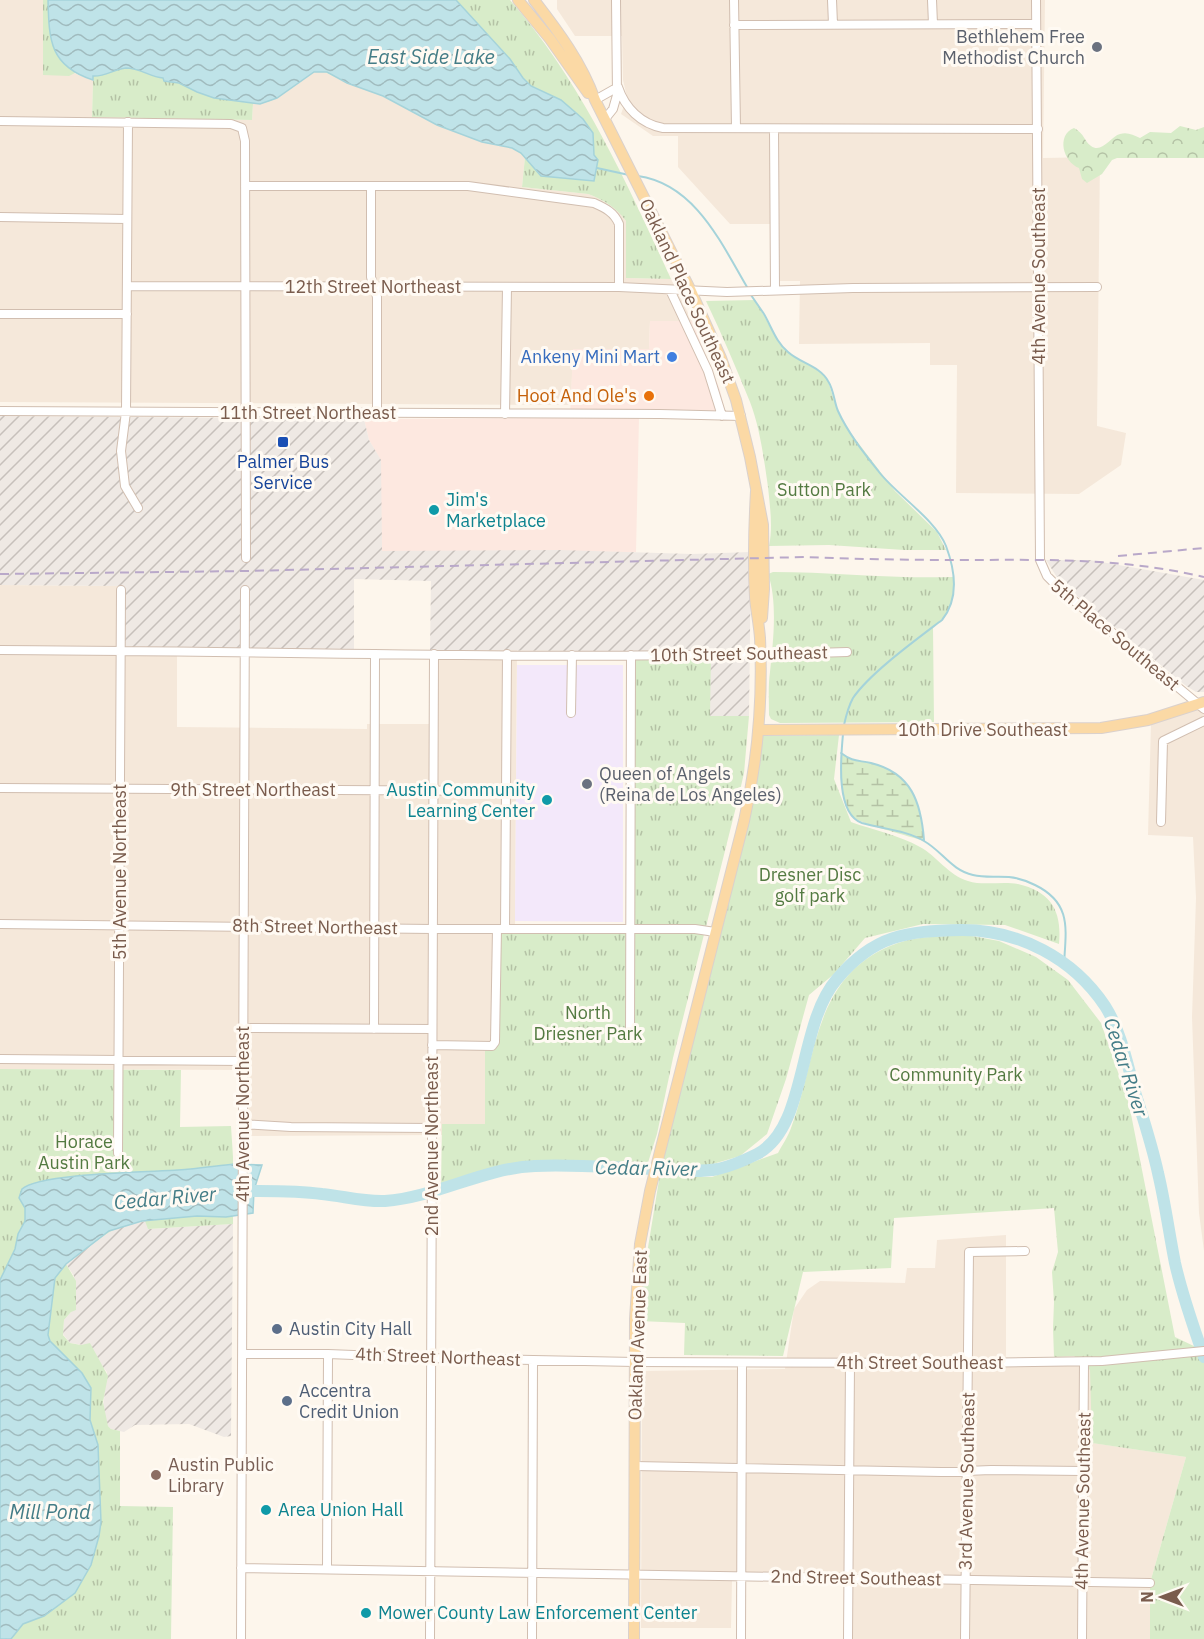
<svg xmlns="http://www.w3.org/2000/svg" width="1204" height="1639" font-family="'IBM Plex Sans',sans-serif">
	<defs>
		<pattern id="industrial-furrows" width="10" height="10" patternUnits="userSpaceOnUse" patternTransform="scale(1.5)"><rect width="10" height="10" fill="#efe9e4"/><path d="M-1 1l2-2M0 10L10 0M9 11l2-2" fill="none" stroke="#c7c0bb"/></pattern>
		<pattern id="forest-crowns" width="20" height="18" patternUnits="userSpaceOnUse" patternTransform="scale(1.5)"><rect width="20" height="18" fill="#d8ecc9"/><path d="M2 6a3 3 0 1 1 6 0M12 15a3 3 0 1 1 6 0" fill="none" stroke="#b4c2a5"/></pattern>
		<pattern id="wetland-marsh" width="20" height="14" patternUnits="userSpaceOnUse" patternTransform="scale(1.5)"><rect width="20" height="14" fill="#d8ecc9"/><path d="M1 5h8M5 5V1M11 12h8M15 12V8" fill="none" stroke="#b4c2a5"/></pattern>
		<pattern id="park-tufts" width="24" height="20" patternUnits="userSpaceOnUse" patternTransform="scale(1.5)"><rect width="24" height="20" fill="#d8ecc9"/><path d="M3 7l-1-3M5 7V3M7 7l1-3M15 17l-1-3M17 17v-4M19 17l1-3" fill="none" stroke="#b4c2a5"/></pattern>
		<pattern id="water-waves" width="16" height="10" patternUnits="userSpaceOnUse" patternTransform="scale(1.5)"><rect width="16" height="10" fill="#bfe3e8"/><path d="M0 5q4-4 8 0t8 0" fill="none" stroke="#a0bbbe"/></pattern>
	</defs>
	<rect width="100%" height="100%" fill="#fdf6ec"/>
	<path fill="#f5e8da" d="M0 0H43V75L74 73 93 80 92 117 252 120 253 104H260L271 101 314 72 323 71 347 83 383 96 437 125 482 142 512 148 525 157 522 187 588 194 598 198 621 213 626 221V278L671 279 692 321H650L649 349H573L571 405 0 402Z
		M557 0H1045L1043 158 1100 157 1097 426 1126 433 1121 465 1079 494 956 493 957 365H930V343L799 344 800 281H770V224H730L678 167V136H653L621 114 627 97 623 80 622 36H575L557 9Z
		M0 585 123 586 177 655V727L367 729V724H429L430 650H517L515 929 496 1037 485 1046V1124H442V1135L242 1136 243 1070 0 1069Z
		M1204 706V1251L1199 1213 1192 1017 1196 898 1193 837 1148 835 1151 723Z
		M1006 1235V1359L1076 1358 1092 1369 1093 1443 1186 1457 1150 1583V1639H844L845 1581H732L731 1628H641L642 1371 785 1369 794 1309 807 1290 820 1281 905 1283 907 1268H935L937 1240Z"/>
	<path fill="#fde8e0" d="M650 321H692L720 390 727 420 639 418 636 552 381 551V461L369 440 364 419 570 418 573 349H649Z"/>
	<path fill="url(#industrial-furrows)" d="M0 416 364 419 369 440 381 460 382 551 559 550 692 554 751 552 749 716H710V652L430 650 431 581 354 579V649H123V586L0 585Z
		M1046 560H1090L1204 580V692H1196L1185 685 1060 582Z
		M146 1221 149 1229 233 1224 231 1436 224 1437 189 1424 135 1425 124 1432 111 1429 108 1426 103 1409 107 1372 84 1345 70 1343 63 1334 64 1320 71 1312 74 1276 66 1264 109 1231 127 1225Z"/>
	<path fill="#f3e8fa" d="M517 665H623V922L515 921Z"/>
	<path fill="url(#forest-crowns)" d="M1180 126 1196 130 1204 127V158H1117L1112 160 1102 174 1087 183 1082 179 1079 168C1063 162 1056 135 1074 128 1085 134 1084 141 1091 146 1102 154 1111 136 1120 134 1128 132 1133 135 1140 138L1150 132 1171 133Z"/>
	<path fill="url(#wetland-marsh)" d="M841 753C853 762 857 760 871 763 912 773 921 803 924 841 912 837 858 823 853 817 839 801 840 772 841 753Z"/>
	<path fill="url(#park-tufts)" d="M43 0H510C581 81 626 181 671 279L626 278V221C617 208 602 199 588 194L522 187 525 157 512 148 482 142 437 125 383 96 347 83 323 71 314 72 271 101 260 104H253L252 120 92 117 93 80 75 73 69 76 43 75Z
		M755 300 780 344 790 354 822 373 828 381 837 409 846 427 895 491 937 532 946 550H904L829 545 769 546C773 527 770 507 768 487 764 459 760 428 750 402 736 368 722 334 706 301Z
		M773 572C833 572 893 579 953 577 955 599 951 613 933 627L934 722 780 723 771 719 769 715C769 701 768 686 770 672 773 643 778 602 768 574Z
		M631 655H711L710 716H749L744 773 739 795 673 1058 657 1134 646 1169C599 1167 550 1161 503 1169 481 1172 462 1183 441 1188L442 1124H485V1046H492L497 929 630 930Z
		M839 735 834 779 851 822C873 830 899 835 920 847 937 856 948 875 968 881 983 886 1002 881 1018 884 1052 892 1062 912 1059 944L1005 925 923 924 865 938 834 974 809 995 786 1079 767 1134 740 1156 706 1166H662L719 932 755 793 763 736Z
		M972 936 999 941 1036 957 1068 980 1101 1023 1129 1104 1175 1337 1200 1349 1202 1359H1204V1639H1150V1583L1186 1457 1092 1443 1090 1370 1074 1356 1054 1357 1053 1328 1054 1302 1052 1272 1058 1252 1054 1208 894 1218 891 1268 803 1272 783 1356 684 1355 685 1323 640 1321 643 1278 660 1174 689 1177H712L778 1153C782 1145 788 1137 791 1128 817 1060 812 979 890 946 915 935 945 936 972 936Z
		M0 1069 181 1070 180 1127 231 1126 233 1157V1224L148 1229 145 1221C107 1225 95 1245 66 1264L76 1281V1310L71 1312 64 1320 63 1335 70 1343 81 1345 90 1343 108 1376 103 1402 108 1426 111 1429 120 1431V1506L173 1507 171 1639H0Z"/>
	<path fill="url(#water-waves)" stroke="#a5d3da" stroke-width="1.5" d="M48 0H456L510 59 523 78 531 86 561 100 583 119 593 133 594 155 598 160 594 181 541 176 521 153 512 148 482 142 437 125 383 96 347 83 327 72H314L277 98 260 104 214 98 197 92 179 83 164 81 163 78C150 77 140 68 126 68 114 69 105 77 93 76V80C50 66 49 41 48 0Z
		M234 1164 262 1165 254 1190 253 1213 226 1217 197 1216 142 1221 109 1231 66 1264 55 1278 48 1335 50 1341 82 1373 91 1388 90 1420 98 1445 101 1522 99 1536 91 1565 75 1593 44 1616 23 1624 11 1639H0V1280L15 1249 18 1234 25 1221V1208L19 1198 22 1189C38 1173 150 1172 178 1170 197 1169 215 1166 234 1164Z"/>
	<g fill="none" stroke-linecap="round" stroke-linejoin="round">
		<path stroke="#a5d3da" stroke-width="2" d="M597 168 629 175
			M638 176C695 184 721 243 747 287
			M751 295C755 301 760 308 764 314 772 328 776 342 788 352 800 363 820 366 828 381 834 390 834 402 838 411 848 433 864 453 879 472 897 495 936 520 946 546 955 570 959 599 942 620 917 639 870 673 853 698 848 707 846 716 844 725
			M843 734C841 756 835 814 862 823 882 829 906 830 924 841 942 851 951 870 973 875 985 878 997 876 1009 877 1019 878 1027 881 1035 885 1072 903 1066 929 1064 964
			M841 753C853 762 857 760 871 763 912 773 921 803 924 840"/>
		<path stroke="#bfe3e8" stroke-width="12" d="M238 1191C266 1191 294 1190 322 1194 343 1196 364 1202 385 1201 437 1197 483 1168 535 1166 575 1164 615 1168 655 1169 675 1170 697 1173 718 1169 731 1166 745 1160 757 1154 808 1128 797 1025 837 979 874 935 906 931 962 930 1019 930 1073 958 1105 1006 1121 1031 1127 1063 1135 1092 1143 1118 1152 1145 1158 1173 1165 1202 1169 1233 1175 1263 1182 1294 1193 1326 1204 1357"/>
		<defs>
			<path id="minor" d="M734 0 736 128
				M832 0 833 24
				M932 0 933 24
				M1036 0 1040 560 1047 576 1060 589 1204 709
				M734 25 1036 24
				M618 87C625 108 641 124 663 128L1038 129
				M595 100 618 87
				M605 119 613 109 617 95 616 0
				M0 121 231 124 242 128 245 141 246 558
				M128 122 126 412 121 451 125 486 138 508
				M774 129 775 290
				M245 186H468L594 203C605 208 614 212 619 224V287
				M371 186V277L377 297V413
				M0 217 127 219
				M127 286 619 287 727 292 853 288 1097 287
				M670 290 708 371 722 416
				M0 314H127
				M0 411 660 414 741 416
				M505 414 507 287
				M0 650C282 651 565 661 847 652
				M571 713 572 655
				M0 788 506 791
				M1161 822 1163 741 1204 721
				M0 924 433 929H695L715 932
				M505 929 507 654
				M243 1028 432 1029
				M374 1029 375 654
				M630 1037 631 655
				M432 1045 492 1046 495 1042 497 929
				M0 1059 243 1061
				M242 1124 291 1127 432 1128
				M118 1153 121 590
				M242 1354H328L430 1358 635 1362 968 1363 1102 1361 1204 1351
				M634 1466 941 1472 991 1470 1083 1471
				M241 1568 1150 1583
				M327 1569 328 1354
				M241 1639 245 590
				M430 1639 434 654
				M532 1639 533 1360
				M741 1639 742 1363
				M848 1639 850 1363
				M965 1639 969 1252 1025 1251
				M1082 1639 1084 1362"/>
			<path id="major" d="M518 0 550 39 588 93
				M534 0C558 31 582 63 595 100L691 291 721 358 736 400 750 457 763 525 764 589 762 618
				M759 730 1101 728 1148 720 1204 702
				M634 1639 635 1319 640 1244 650 1191 744 821C758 759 763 701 760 638 759 624 756 610 755 597 753 561 754 526 756 491"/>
		</defs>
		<use href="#minor" stroke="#d1beb0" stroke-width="10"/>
		<use href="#major" stroke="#dad1cd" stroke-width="12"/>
		<use href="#minor" stroke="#fff" stroke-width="8"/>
		<use href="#major" stroke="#fbd9a5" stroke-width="10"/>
		<path stroke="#b9a8c9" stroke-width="2" stroke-dasharray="9 6" stroke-linecap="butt" d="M1118 556 1204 548
			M0 574 247 571 804 557C854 559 905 560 955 560 1042 560 1118 557 1204 577"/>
	</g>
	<g fill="#6b7280" stroke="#fffaf3" stroke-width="2">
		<circle cx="1097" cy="47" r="6"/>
		<circle cx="587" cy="784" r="6"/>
	</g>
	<circle fill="#3f7fe0" stroke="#fffaf3" stroke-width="2" cx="672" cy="357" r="6"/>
	<circle fill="#e8710a" stroke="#fffaf3" stroke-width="2" cx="649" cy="396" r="6"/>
	<rect fill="#1a4fb4" stroke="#fffaf3" stroke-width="2" x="277" y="436" width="12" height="12" rx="3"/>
	<g fill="#0f9aa8" stroke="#fffaf3" stroke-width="2">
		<circle cx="434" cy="510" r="6"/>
		<circle cx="547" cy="800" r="6"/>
		<circle cx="266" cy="1510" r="6"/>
		<circle cx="366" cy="1613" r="6"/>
	</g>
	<g fill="#5c6f8a" stroke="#fffaf3" stroke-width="2">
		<circle cx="277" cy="1329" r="6"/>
		<circle cx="287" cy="1401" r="6"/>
	</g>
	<circle fill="#8d6e63" stroke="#fffaf3" stroke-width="2" cx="156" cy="1475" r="6"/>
	<g text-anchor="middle" stroke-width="6" stroke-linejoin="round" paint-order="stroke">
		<g font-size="18" fill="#5b616d" stroke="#fffaf3" text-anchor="end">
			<text x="1085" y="43">Bethlehem Free<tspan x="1085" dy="21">Methodist Church</tspan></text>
			<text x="599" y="780" text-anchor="start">Queen of Angels<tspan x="599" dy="21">(Reina de Los Angeles)</tspan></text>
		</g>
		<g font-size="18" fill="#7a5c4d" stroke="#fffaf3">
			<text transform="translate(1039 276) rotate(-90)" y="6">4th Avenue Southeast</text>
			<text x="373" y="293">12th Street Northeast</text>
			<text transform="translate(687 291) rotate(65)" y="6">Oakland Place Southeast</text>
			<text x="308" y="419">11th Street Northeast</text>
			<text transform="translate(1115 635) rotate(40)" y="6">5th Place Southeast</text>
			<text transform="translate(739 654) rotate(-1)" y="6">10th Street Southeast</text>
			<text x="983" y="736">10th Drive Southeast</text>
			<text x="253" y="796">9th Street Northeast</text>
			<text transform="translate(120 872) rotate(-90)" y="6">5th Avenue Northeast</text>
			<text transform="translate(315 927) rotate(1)" y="6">8th Street Northeast</text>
			<text transform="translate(243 1114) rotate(-90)" y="6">4th Avenue Northeast</text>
			<text transform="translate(432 1146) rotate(-90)" y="6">2nd Avenue Northeast</text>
			<text transform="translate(638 1335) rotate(-88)" y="6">Oakland Avenue East</text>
			<text transform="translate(438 1357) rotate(2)" y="6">4th Street Northeast</text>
			<text x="920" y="1369">4th Street Southeast</text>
			<text transform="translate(967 1481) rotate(-89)" y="6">3rd Avenue Southeast</text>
			<text transform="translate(1083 1501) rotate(-89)" y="6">4th Avenue Southeast</text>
			<text transform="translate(856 1578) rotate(1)" y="6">2nd Street Southeast</text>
		</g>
		<g font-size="18" fill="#366cbe" stroke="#fffaf3" text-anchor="end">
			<text x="660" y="363">Ankeny Mini Mart</text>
		</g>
		<g font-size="18" fill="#c56008" stroke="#fffaf3" text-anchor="end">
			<text x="637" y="402">Hoot And Ole's</text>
		</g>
		<g font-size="18" fill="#164399" stroke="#fffaf3">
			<text x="283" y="468">Palmer Bus<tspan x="283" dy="21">Service</tspan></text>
		</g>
		<g font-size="18" fill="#537a41" stroke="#fffaf3">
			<text x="824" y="496">Sutton Park</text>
			<text x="810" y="881">Dresner Disc<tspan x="810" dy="21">golf park</tspan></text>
			<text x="588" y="1019">North<tspan x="588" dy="21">Driesner Park</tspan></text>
			<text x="956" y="1081">Community Park</text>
			<text x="84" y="1148">Horace<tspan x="84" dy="21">Austin Park</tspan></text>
		</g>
		<g font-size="18" fill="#0d838f" stroke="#fffaf3" text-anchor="start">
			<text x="446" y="506">Jim's<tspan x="446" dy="21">Marketplace</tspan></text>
			<text x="535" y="796" text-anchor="end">Austin Community<tspan x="535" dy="21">Learning Center</tspan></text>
			<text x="278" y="1516">Area Union Hall</text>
			<text x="378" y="1619">Mower County Law Enforcement Center</text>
		</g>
		<g font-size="18" fill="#4e5e75" stroke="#fffaf3" text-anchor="start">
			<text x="289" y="1335">Austin City Hall</text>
			<text x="299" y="1397">Accentra<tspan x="299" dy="21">Credit Union</tspan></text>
		</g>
		<g font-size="18" fill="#785e54" stroke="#fffaf3" text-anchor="start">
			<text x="168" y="1471">Austin Public<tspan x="168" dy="21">Library</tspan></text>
		</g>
		<g font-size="20" font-style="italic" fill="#437c86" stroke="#fffaf3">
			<text x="431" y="64">East Side Lake</text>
			<text transform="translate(1126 1067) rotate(72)" y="7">Cedar River</text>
			<text transform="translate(646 1168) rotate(1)" y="7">Cedar River</text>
			<text transform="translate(165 1198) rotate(-5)" y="7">Cedar River</text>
			<text x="50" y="1519">Mill Pond</text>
		</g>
	</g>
	<g transform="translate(1162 1597) rotate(270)" stroke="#fffaf3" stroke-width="4.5" paint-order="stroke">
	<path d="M0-4.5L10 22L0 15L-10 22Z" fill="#7a5c4d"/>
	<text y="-9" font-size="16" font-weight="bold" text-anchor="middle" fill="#7a5c4d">N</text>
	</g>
</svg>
